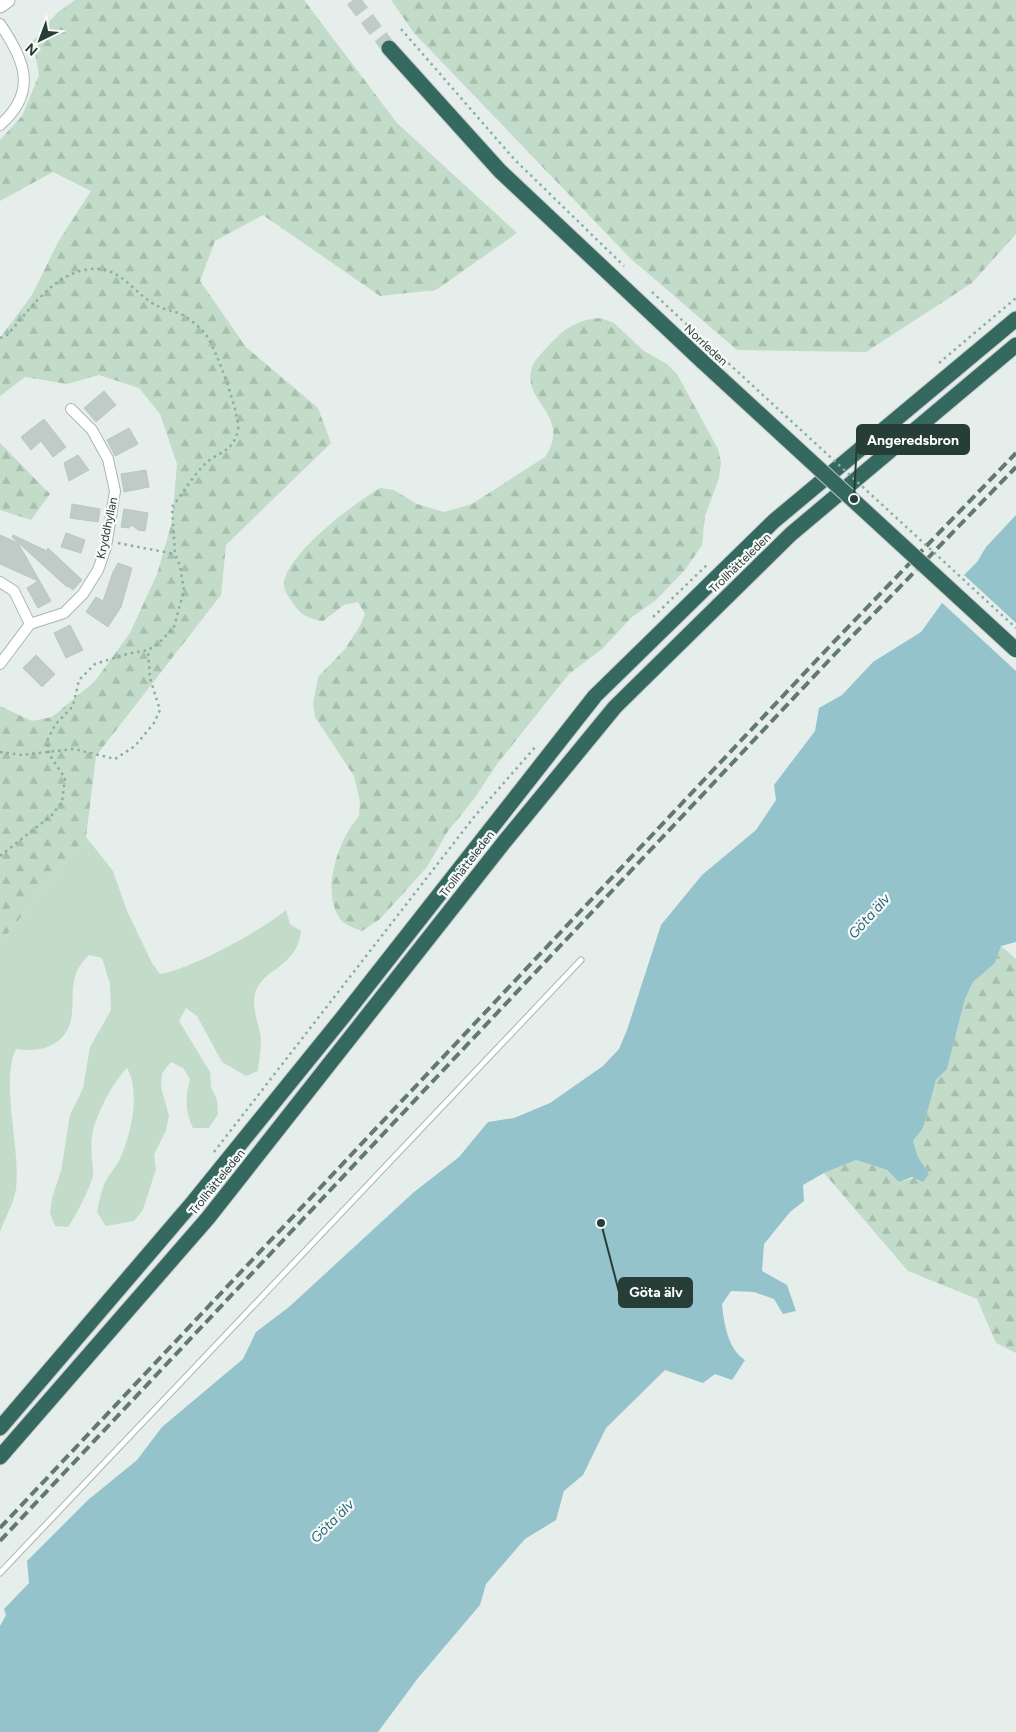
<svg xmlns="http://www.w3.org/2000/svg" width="1016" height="1732" font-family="Figtree,sans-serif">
	<defs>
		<pattern id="forest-firs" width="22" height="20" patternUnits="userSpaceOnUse" patternTransform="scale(1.25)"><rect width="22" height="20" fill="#c2dcc9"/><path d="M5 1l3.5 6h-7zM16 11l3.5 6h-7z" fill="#a7bead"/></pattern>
	</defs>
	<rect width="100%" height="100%" fill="#e6eeeb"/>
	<path fill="#c2dcc9" d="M86 837 113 871 127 911 152 963 160 974C191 969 261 931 286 910L290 924 301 931C297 969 262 967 255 994 251 1008 260 1026 261 1040 261 1050 259 1061 258 1071L246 1076 222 1062 197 1016 186 1008 179 1021 210 1072 211 1087 217 1100 218 1114 209 1128H193C185 1112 185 1097 190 1079L183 1068 171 1062 162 1073 161 1087 169 1116 166 1130 154 1155 156 1169 143 1210 134 1221 106 1226 97 1212C99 1202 101 1191 105 1182 109 1174 116 1167 120 1159 131 1133 141 1094 127 1068 112 1083 95 1116 92 1136 90 1150 93 1162 93 1175 92 1184 74 1220 68 1227L55 1226 50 1213 52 1198 61 1171 70 1115 83 1088 90 1047 111 1010 110 984 102 958 89 955C83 961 77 968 75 977 71 991 74 1006 71 1020 65 1046 40 1053 16 1049 0 1082 21 1150 16 1189 14 1203 5 1218 0 1232V943Z"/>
	<path fill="url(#forest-firs)" d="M75 0H304L397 123 517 233 436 290 380 296 263 215 215 241 200 281 246 347 318 408 331 443 226 545 221 595 96 756 86 837 0 943V706L32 721 52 717 95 681 130 633 157 574 172 522 177 464 160 414 139 388 99 375 67 384 25 377 0 396V338L32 295 58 242 91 191 53 172 0 201V140L22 116 39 75 33 41 57 13Z
		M391 0H1016V234L972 283 866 352 737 350 630 258 414 33Z
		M601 318 614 323 644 351 667 364 677 374 718 449 721 463 719 478 705 516 702 545 685 570 656 600 632 617 602 649 569 674 497 764 474 799 448 831 427 867 380 919 362 931C354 928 343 925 339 917 321 888 339 839 359 816L360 802 354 776 315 717 313 704 318 677 345 649 360 626 365 614 358 602 344 605 323 621C309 619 300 615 292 602 289 598 284 590 284 585 284 555 356 502 380 488L394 490 417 504 444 512 472 504 545 457C572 416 524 403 531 371 533 360 544 351 551 343 566 327 579 319 601 318Z
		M0 443 50 494 31 520 0 510Z
		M1001 946 1016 959V1353L996 1343 977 1299 908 1271 824 1173 856 1160 887 1170 899 1182 929 1174 918 1157 913 1141 923 1128 936 1080 947 1069 965 999 973 982 995 963Z"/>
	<path fill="#95c3cc" d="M1016 515V942L1001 946 995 963 973 982 965 999 947 1069 936 1080 923 1128 913 1141 918 1157 929 1174 923 1182 912 1177 899 1182 887 1170 856 1160 824 1173 803 1185 804 1201 790 1212 764 1244 762 1271 787 1285 796 1311 783 1314 774 1299 754 1292 731 1291 722 1304C724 1324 728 1349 745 1360L732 1380 715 1374 703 1383 665 1370 606 1428 583 1475 564 1491 556 1520 525 1539 486 1584 480 1605 418 1678 378 1732H0V1626L6 1615 4 1609 29 1583 27 1561 88 1500 137 1460 162 1427 243 1359 256 1332 289 1307 414 1192 459 1157 488 1122 514 1118 550 1103 603 1066 619 1049 627 1030 661 925 702 875 756 830 776 800 774 785 815 731 819 708 842 695 873 662 921 632 958 581 977 562 986 547Z"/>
	<path fill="#e6eeeb" d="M962 573 1016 623V671L940 601Z"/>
	<path fill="#bfcbc7" stroke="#b9c7c1" d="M104 391 116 405 96 422 84 408Z
		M44 419 66 447 53 457 41 441 31 450 21 437Z
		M129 428 138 444 115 456 107 440Z
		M78 455 89 470 69 481 64 463Z
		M146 470 149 487 124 492 121 474Z
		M72 504 100 509 98 522 70 518Z
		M124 509 148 513 145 531 138 530 132 525 129 528 121 527Z
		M66 533 85 540 81 553 61 547Z
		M0 535 18 543 51 601 38 608 27 588 38 581 0 564Z
		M13 535 47 551 48 548 82 580 73 590 68 586 67 587 12 537Z
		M118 563 132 568 121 607 108 627 86 612 96 597 103 601 113 572Z
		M70 625 83 650 66 658 54 633Z
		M36 655 55 674 42 687 23 668Z"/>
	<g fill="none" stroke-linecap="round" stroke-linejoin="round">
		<path stroke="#c0cbc7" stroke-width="15" stroke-dasharray="15 8" stroke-linecap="butt" d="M353 0 389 48"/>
		<defs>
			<path id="lane" d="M0 1573 581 960"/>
			<path id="street" d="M0 24C25 60 38 92 0 125
				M0 582 14 591 30 624 64 613 83 594 98 570 106 547 115 491 108 459 92 430 71 409
				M0 664 30 624"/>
			<path id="secondary" d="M0 5 7 0"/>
			<path id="highway" d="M389 48 500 171 703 362
				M0 1428 194 1201 343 1017 595 696 774 521 1016 319
				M0 1457 208 1218 505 841 615 707 791 534 1016 345"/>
		</defs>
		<use href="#lane" stroke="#a9b6b2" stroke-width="7"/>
		<use href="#street" stroke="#a9b6b2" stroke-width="12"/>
		<use href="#secondary" stroke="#a6b8b2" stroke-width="17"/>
		<use href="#highway" stroke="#c3c9c7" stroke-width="17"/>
		<path stroke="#8aaea3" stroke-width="2.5" stroke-dasharray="2.5 4" stroke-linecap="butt" d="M401 29 514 159 624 266
			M652 292 714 350
			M0 338 7 335C28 312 51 277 84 270 118 263 129 288 152 303 167 313 177 308 193 322 197 326 203 330 206 335 216 348 241 417 238 431 232 452 222 450 207 462 194 474 183 493 172 507L175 554 180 566 184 590 174 627 158 644 148 650 127 654 95 664 79 680 73 706 55 725 47 741 49 754 65 778 62 802 52 815 0 856
			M939 363 1016 298
			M118 543 175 554
			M653 617 707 565
			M0 752 22 755 74 749 115 759 135 746 154 723 160 710 150 678 148 650
			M214 1152 474 817 537 745"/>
		<use href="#lane" stroke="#fff" stroke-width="5"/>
		<use href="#street" stroke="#fff" stroke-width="10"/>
		<use href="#secondary" stroke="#fff" stroke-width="15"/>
		<use href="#highway" stroke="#35685e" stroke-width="15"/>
		<path stroke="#627973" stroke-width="4" stroke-dasharray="10 5" stroke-linecap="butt" d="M0 1528 829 647 1016 453
			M0 1541 835 654 1016 467"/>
		<defs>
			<path id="highway-bridge" d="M703 362 1016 650"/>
		</defs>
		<use href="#highway-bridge" stroke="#c3c9c7" stroke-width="17" stroke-linecap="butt"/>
		<path stroke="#8aaea3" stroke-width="2.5" stroke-dasharray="2.5 4" stroke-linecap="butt" d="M714 350 1016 628"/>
		<use href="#highway-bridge" stroke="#35685e" stroke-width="15"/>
	</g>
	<g text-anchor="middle" stroke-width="4.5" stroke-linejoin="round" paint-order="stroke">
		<g font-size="12" fill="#273e38" stroke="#f7faf9">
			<text transform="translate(706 345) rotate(43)" y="4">Norrleden</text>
			<text transform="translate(107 528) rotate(-78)" y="4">Kryddhyllan</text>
			<text transform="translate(740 563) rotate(-44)" y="4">Trollhätteleden</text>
			<text transform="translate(467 864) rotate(-52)" y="4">Trollhätteleden</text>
			<text transform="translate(217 1182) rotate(-51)" y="4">Trollhätteleden</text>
		</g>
		<g font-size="14" font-style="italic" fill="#266775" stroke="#f7faf9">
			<text transform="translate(869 916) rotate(-48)" y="5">Göta älv</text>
			<text transform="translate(332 1521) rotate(-45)" y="5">Göta älv</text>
		</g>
	</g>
	<path fill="none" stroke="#273e38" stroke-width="2" d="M854 499L857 440M601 1223L619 1292"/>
	<g fill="#273e38" stroke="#f7faf9" stroke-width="2">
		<circle cx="854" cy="499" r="5"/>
		<circle cx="601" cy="1223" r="5"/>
	</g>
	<g fill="#273e38" stroke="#273e38" stroke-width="2">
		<rect x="857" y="425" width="112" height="29" rx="5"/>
		<rect x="619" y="1278" width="73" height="29" rx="5"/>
	</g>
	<g font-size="14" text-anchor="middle" font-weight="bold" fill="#fff">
		<text x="913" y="445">Angeredsbron</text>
		<text x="656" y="1297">Göta älv</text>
	</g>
	<g transform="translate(40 40) rotate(222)" stroke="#f7faf9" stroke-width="4" paint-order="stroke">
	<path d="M0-4L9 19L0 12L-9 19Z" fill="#273e38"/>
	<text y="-8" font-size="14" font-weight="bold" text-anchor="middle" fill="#273e38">N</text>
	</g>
</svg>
